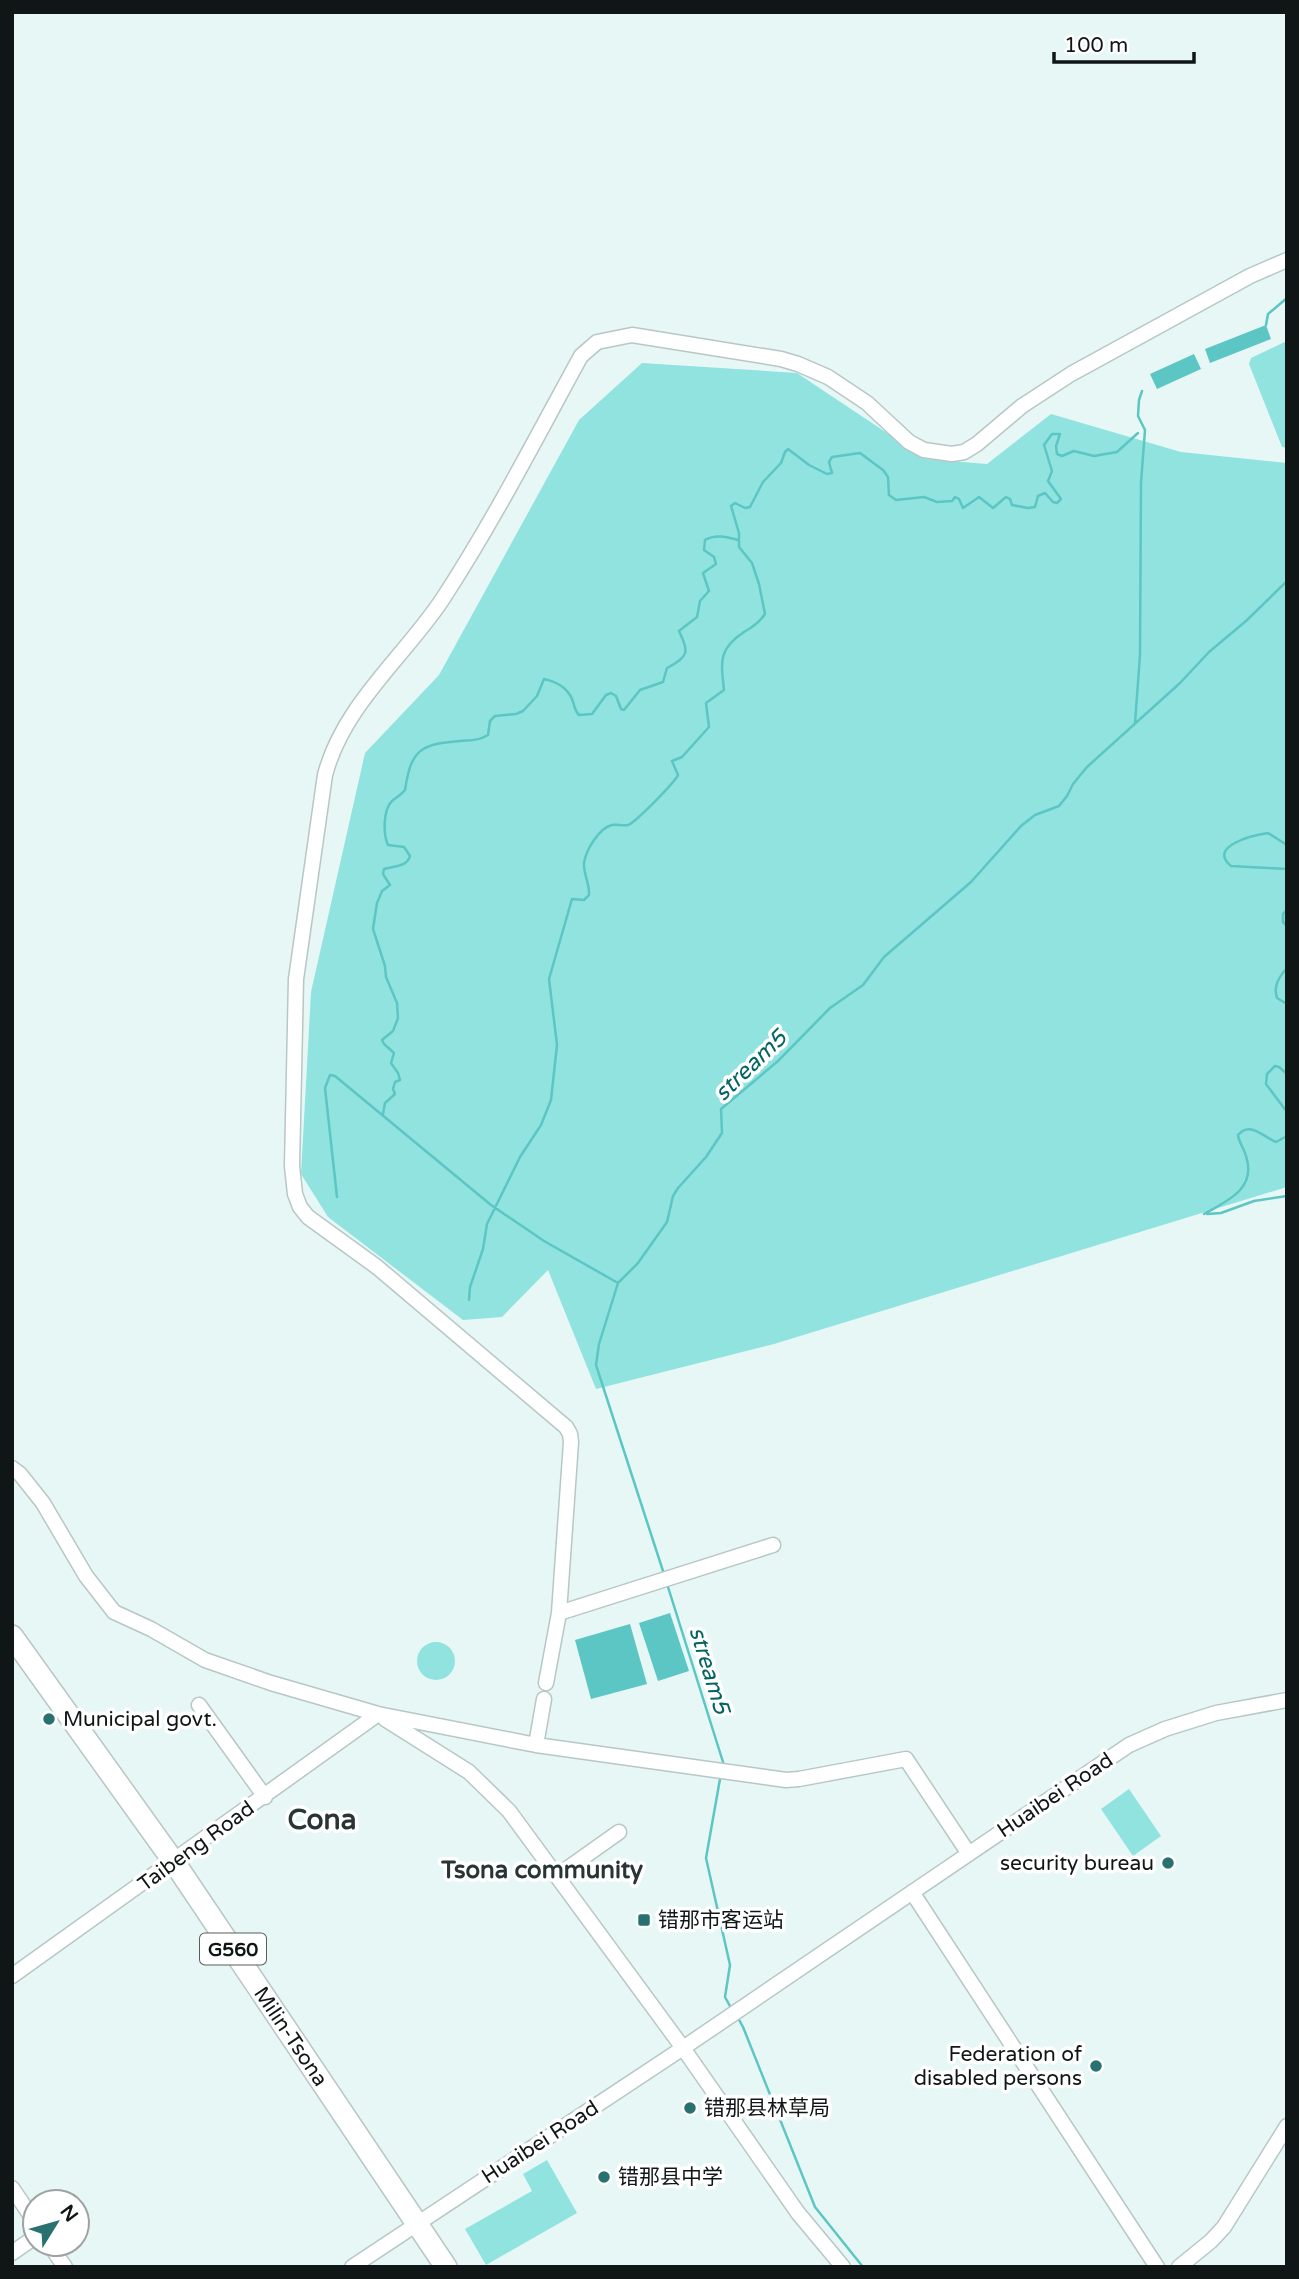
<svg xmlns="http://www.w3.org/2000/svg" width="1299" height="2279" font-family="'Varela Round','Noto Sans SC',sans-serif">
	<rect width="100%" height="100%" fill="#e7f7f6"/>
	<path fill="#91e3e0" d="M1287 341V448L1282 447 1249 364 1251 358Z
		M642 363 797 373 926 459 987 464 1051 414 1181 452 1287 463V1187L774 1344 596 1389 548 1270 502 1317 463 1320 328 1217 301 1174 311 992 365 753 439 675 579 420Z
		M417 1661a19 19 0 1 1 38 0a19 19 0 1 1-38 0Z
		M1129 1789 1161 1836 1133 1856 1101 1809Z
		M547 2160 577 2213 486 2265 465 2229 532 2191 523 2174Z"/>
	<path fill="#5bc6c3" d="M1266 325 1271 339 1210 363 1205 349Z
		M1194 354 1201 369 1157 389 1150 374Z
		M670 1613 689 1671 658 1681 639 1623Z
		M630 1624 647 1684 591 1699 575 1640Z"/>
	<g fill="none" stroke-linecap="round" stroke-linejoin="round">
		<path stroke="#5bc6c3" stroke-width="2.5" d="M1266 325 1268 314 1287 298
			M1135 723 1140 655 1141 483 1145 430 1138 416 1139 400 1142 391
			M1287 845 1268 833C1254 835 1207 846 1231 866L1287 869
			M1287 910 1283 914V922L1287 926
			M1287 968C1279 977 1273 986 1277 998L1287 1004
			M1287 1074 1279 1067 1275 1066 1267 1074 1266 1084 1287 1112
			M383 1114 385 1103 395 1094 393 1089 395 1082 400 1080 398 1073 391 1063 394 1053 384 1044 382 1040 393 1031 398 1018 397 1003 386 977 385 966 373 929 377 903 382 891 390 885 383 874 384 869C394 866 407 867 410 856L404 847 388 845C383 834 383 810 392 801 397 797 401 795 405 790 411 750 420 744 460 741 471 740 478 741 488 735L490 721 495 716 516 714 523 711 537 696 544 679C557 682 567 687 572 699 575 706 574 710 579 715L592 714 606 695 611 693 616 696 621 709 624 710 640 690 663 682 667 668C689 656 689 653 679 631L697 617 700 601 709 591 703 573 716 564 714 557 704 550 705 540C716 534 726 537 738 540
			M337 1197 325 1088 330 1075 335 1076 491 1205 544 1241 618 1283
			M1204 1214C1227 1201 1257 1189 1246 1156 1244 1148 1239 1143 1238 1135 1250 1121 1262 1136 1276 1142L1287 1136
			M1207 1214 1221 1213 1254 1201 1287 1196
			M469 1300 470 1287 483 1249 487 1224 520 1157 541 1125 551 1100 557 1045 549 979 572 899 584 900 589 895C590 884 583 873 584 863 586 850 599 828 612 825 617 824 623 826 628 825 635 823 675 782 678 775L672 761 682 757 709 727 706 703 724 690C721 662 718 649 744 632 753 627 760 622 765 614L759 584 752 563 739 547V533L731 506 735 503 745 508 750 507 763 482 781 463 785 452 788 449 809 465 827 474 832 473 829 462 832 457 860 453 883 470 888 477 889 495 896 500 924 497 937 502 952 501 955 497 959 499 963 508 979 497 993 508 1006 497 1010 499 1012 505 1028 508 1035 507 1038 496 1045 493 1053 502 1057 503 1061 499 1048 481 1052 471 1044 445 1052 434H1060L1056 446 1057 454 1062 456 1074 451 1094 456 1117 452 1138 433
			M663 1571 596 1365 599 1344 618 1283 638 1263 667 1222 673 1196 678 1188 706 1157 722 1133 721 1109 778 1061 830 1008 863 985 884 957 971 882 1021 826 1035 815 1059 806 1067 796 1073 784 1087 767 1180 683 1209 652 1246 621 1287 581
			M668 1587 723 1762
			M720 1779 706 1858 730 1965 725 1997 731 2008
			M737 2016 743 2027 815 2207 863 2267"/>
		<defs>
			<path id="minor" d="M12 1468 20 1474 43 1503 86 1576 114 1612 151 1629 205 1660 271 1683 378 1714 536 1745 786 1780 799 1779 906 1759 969 1854
				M559 1613 571 1442 570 1434 566 1427 377 1267 308 1217 300 1207 295 1194 292 1166 296 979 325 775C343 706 403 658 442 600 493 522 536 438 581 356L597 342 632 335 781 359 798 364 828 377 867 403 909 442 924 450 952 454 964 452 977 444 1022 406 1071 374 1250 276 1287 260
				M546 1683 559 1613 773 1545
				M199 1705 265 1797
				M385 1719 469 1772 509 1811 683 2048 798 2213 843 2267
				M536 1745 544 1699
				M557 1876 619 1832
				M912 1892 1157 2267
				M12 1976 378 1714
				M12 2188 35 2222
				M49 2244 65 2267
				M12 2253 35 2237
				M352 2267 683 2048 1129 1745 1165 1729 1216 1713 1287 1700
				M1179 2267 1211 2241 1224 2227 1287 2126"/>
			<g id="highway">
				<path id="s1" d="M12 1636 174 1862 446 2267"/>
			</g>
		</defs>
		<use href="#minor" stroke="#b7c7c6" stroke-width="17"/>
		<use href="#highway" stroke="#b7c7c6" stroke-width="24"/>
		<use href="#minor" stroke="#fff" stroke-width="14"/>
		<use href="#highway" stroke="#fff" stroke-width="21"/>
	</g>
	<g fill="#277270" stroke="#fff" stroke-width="2.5">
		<circle cx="49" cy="1719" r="7"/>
		<circle cx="1168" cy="1863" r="7"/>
		<rect x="637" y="1913" width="14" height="14" rx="3.5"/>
		<circle cx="1096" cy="2066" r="7"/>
		<circle cx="690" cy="2108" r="7"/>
		<circle cx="604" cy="2177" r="7"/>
	</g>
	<g text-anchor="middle" stroke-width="7" stroke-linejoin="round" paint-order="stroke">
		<rect fill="#fff" stroke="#585c5c" stroke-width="2" x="200" y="1933.5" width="66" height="31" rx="5"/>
		<g font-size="19" font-weight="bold" fill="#101616">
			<text x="233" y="1956">G560</text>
		</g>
		<g font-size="21" fill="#101616" stroke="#fff" text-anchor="start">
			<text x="63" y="1726">Municipal govt.</text>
			<text x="1154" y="1870" text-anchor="end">security bureau</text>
			<text x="658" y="1927">错那市客运站</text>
			<text x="1082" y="2061" text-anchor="end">Federation of<tspan x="1082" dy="24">disabled persons</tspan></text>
			<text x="704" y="2115">错那县林草局</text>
			<text x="618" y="2184">错那县中学</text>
		</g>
		<g font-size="21" fill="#101616" stroke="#fff">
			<text transform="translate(1055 1795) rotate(-34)" y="7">Huaibei Road</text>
			<text transform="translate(196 1846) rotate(-36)" y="7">Taibeng Road</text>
			<text dy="7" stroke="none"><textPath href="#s1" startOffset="488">Milin-Tsona</textPath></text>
			<text transform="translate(540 2142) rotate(-33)" y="7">Huaibei Road</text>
		</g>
		<g font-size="23" font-style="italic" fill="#046462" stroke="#fff">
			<text transform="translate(750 1065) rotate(-44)" y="8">stream5</text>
			<text transform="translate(710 1670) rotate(73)" y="8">stream5</text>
		</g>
		<g font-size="24" font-weight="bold" fill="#283534" stroke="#fff">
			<text x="542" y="1878">Tsona community</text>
		</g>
		<g font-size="28" font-weight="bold" fill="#283534" stroke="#fff">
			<text x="322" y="1829">Cona</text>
		</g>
	</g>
	<rect width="1299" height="2279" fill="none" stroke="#101616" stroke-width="28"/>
	<g transform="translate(56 2223) rotate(53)"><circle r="33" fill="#ffffff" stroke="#9fa2a2" stroke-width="2"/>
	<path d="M0-5L12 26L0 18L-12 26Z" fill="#277270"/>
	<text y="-10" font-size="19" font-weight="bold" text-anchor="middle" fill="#101616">N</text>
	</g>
	<path d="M1054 52v10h140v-10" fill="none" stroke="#101616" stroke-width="3.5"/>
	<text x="1064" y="52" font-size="21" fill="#101616" stroke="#ffffff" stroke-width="5" paint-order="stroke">100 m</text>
</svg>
